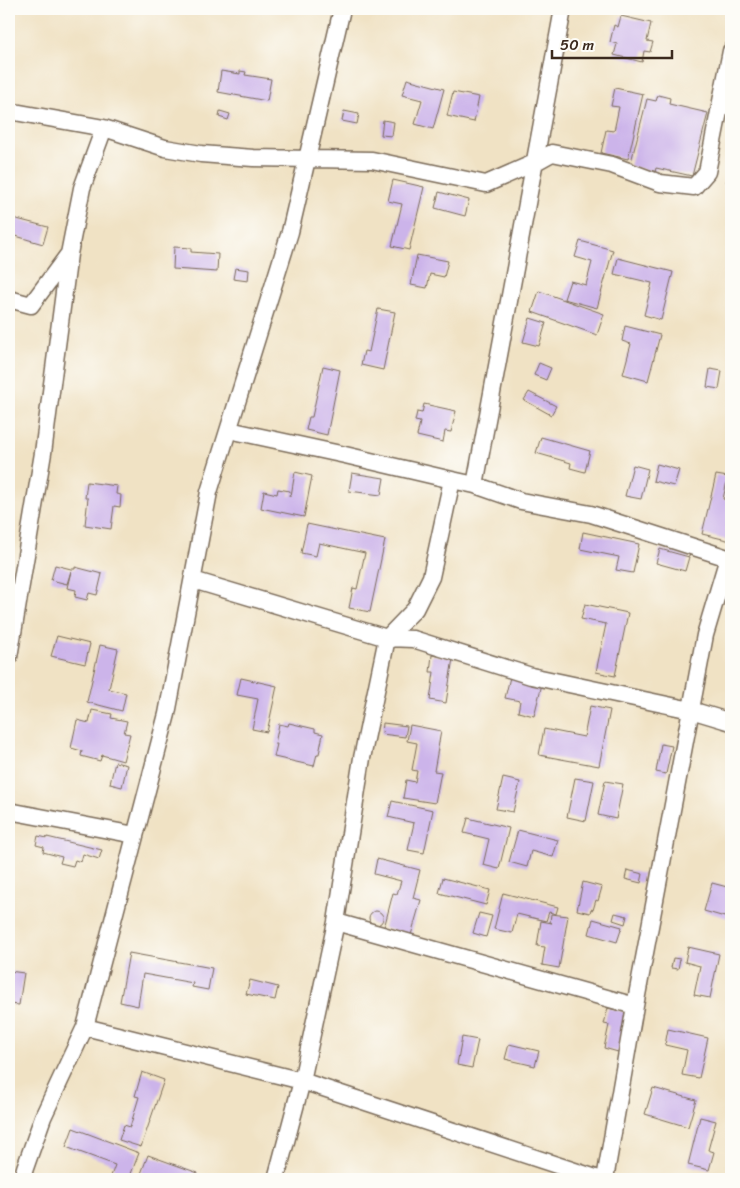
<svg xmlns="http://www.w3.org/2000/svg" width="740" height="1188" font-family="Sriracha,sans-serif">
	<rect width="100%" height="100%" fill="#fdfcf7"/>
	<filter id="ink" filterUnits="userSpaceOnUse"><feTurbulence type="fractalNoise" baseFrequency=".02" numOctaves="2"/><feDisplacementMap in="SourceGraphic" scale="10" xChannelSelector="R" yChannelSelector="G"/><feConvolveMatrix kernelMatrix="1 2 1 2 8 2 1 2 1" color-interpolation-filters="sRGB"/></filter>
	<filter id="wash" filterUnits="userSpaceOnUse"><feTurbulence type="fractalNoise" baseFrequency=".0096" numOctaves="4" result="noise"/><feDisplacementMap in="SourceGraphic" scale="20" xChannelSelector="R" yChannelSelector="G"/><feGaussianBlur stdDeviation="1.12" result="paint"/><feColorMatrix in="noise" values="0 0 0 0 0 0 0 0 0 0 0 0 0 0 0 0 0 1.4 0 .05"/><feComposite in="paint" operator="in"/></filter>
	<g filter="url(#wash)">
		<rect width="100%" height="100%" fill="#f0e2c4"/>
		<g id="blocks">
			<path fill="#ccb4ea" d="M621 16 651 23 647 41 653 42 650 52 644 51 642 62 614 55 617 44 610 42 614 25 618 27Z
				M221 71 240 74V71L246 72 245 75 271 79 267 101 218 92Z
				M407 79 444 89 433 129 415 124 422 100 402 95Z
				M615 88 643 94 628 159 601 153 606 130 614 131 619 107 611 106Z
				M453 92 479 97 474 122 447 116Z
				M658 95 670 98 669 104 708 113 692 176 656 168 655 172 630 166 647 99 656 101Z
				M220 111 230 114 228 120 219 117Z
				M344 111 359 114 357 124 342 121Z
				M383 120 394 122 392 136 381 135Z
				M731 165V184L726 182Z
				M393 180 424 187 409 250 392 246 402 204 388 201Z
				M439 192 469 200 465 216 435 208Z
				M9 217 48 227 43 244 9 234Z
				M580 241 613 250 597 308 564 299 570 281 586 285 592 262 575 257Z
				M174 247 191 248V252L218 254 217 272 173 269Z
				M417 255 448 261 444 277 430 274 427 288 411 285Z
				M618 258 673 272 661 320 644 315 652 283 614 274Z
				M235 268 249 270 248 281 233 279Z
				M539 291 604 314 597 335 532 312Z
				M378 309 395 312 383 370 361 365 364 351 369 352Z
				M530 318 546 323 539 346 523 342Z
				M625 326 660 335 648 381 623 374 631 344 622 341Z
				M539 363 551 368 546 380 534 375Z
				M323 366 340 370 327 435 306 430 309 417H312Z
				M710 369 722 371 719 389 707 387Z
				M529 392 556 406 551 415 524 400Z
				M424 404 456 411 451 432 445 431 443 442 417 436 420 422 415 421 417 412 422 413Z
				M541 437 590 451 585 472 570 468 571 463 536 453Z
				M657 464 679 470 674 486 653 481Z
				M633 465 648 469 641 499 625 496Z
				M295 472 312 476 304 517 261 508 264 491 277 494 278 489 290 491 289 496H291Z
				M352 473 384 478 381 495 349 491Z
				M716 475 728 477 723 499 727 500 731 486V541L702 534Z
				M87 482 117 486 116 494 121 495 120 507 114 506 111 529 85 525 88 498H85Z
				M307 524 385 540 370 612 349 608 353 588 357 589 365 553 319 543 316 556 301 553Z
				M583 532 639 544 633 573 616 570 619 557 580 549Z
				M660 549 689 557 685 571 656 563Z
				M55 565 71 569H75V567L102 574 97 595 89 593 87 600 75 597 76 590 67 588 71 571 67 584 51 580Z
				M585 604 628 613 615 676 596 672 606 624 581 619Z
				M57 636 90 644 85 664 51 656Z
				M100 645 118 649 109 689 126 693 122 711 87 702Z
				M432 655 453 658 446 703 430 700 434 672H430Z
				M510 677 542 684 534 716 518 712 520 701 505 698Z
				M241 678 277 686 267 732 252 729 258 699 237 695Z
				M590 706 610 710 599 766 539 755 544 729 584 737Z
				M92 710 112 714 111 718 127 721 124 733 130 734 123 761 102 755 100 761 81 756 82 751 71 748 77 720 89 723Z
				M289 723 315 729V732L323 734 319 754H317L314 766 274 757 277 744H275L279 724 288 726Z
				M383 723 407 726 405 737 382 734Z
				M410 725 441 731 434 771 441 772 435 803 403 798 406 780 415 782 417 771 412 770 417 743 407 741Z
				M661 744 672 746 666 774 656 772Z
				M115 762 127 765 122 787 110 784Z
				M503 778 520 782 513 812 496 809Z
				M575 778 594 781 586 821 567 817Z
				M605 781 623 784 616 819 598 815Z
				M392 801 433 810 424 853 408 850 414 823 388 817Z
				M468 818 509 828 499 869 483 865 489 839 464 833Z
				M730 824H731V848H727Z
				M518 830 558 840 553 857 531 851 527 867 509 862Z
				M38 836 47 838V837L102 850 99 859 83 854 81 862 75 860 73 866 60 863 62 857 43 852 44 847 36 845Z
				M377 859 420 870 413 898 421 900 411 935 384 928 393 893 397 894 401 881 374 874Z
				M627 870 643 874 641 883 625 879Z
				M443 878 490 890 486 905 439 893Z
				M583 882 602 887 598 901 596 900 593 910 591 909 590 913 577 910Z
				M712 883 731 888V904L728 918 704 911Z
				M503 893 558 907 556 914 549 912 546 921 517 914 512 933 494 929Z
				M369 918a7 7 0 1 1 14 0a7 7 0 1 1-14 0Z
				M479 913 492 916 486 937 473 933Z
				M615 913 627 916 625 924 613 920Z
				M551 914 568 916 559 968 542 965 545 947 537 946 541 921 552 923 550 922Z
				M593 919 622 927 617 942 589 934Z
				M688 947 719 954 710 998 694 995 700 966 685 962Z
				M129 953 212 968 208 990 192 987 193 983 143 974 138 1006 120 1002Z
				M673 958 680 959 678 969 671 968Z
				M9 971 24 973 19 1005 9 1004Z
				M250 980 278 987 275 1000 246 994Z
				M608 1008 628 1013 618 1052 604 1048 609 1025 604 1024Z
				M668 1029 708 1038 699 1078 682 1075 687 1050 665 1045Z
				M462 1037 478 1040 472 1068 457 1065Z
				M509 1044 539 1051 535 1066 505 1059Z
				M142 1072 164 1080 141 1147 119 1140 124 1125 130 1127 139 1097 135 1096Z
				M653 1088 696 1100 688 1127 645 1114Z
				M700 1117 716 1121 708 1150 714 1152 709 1170 688 1165Z
				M73 1128 139 1153 129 1179H110L115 1165 66 1147Z
				M148 1155 198 1173 196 1179H139Z"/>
		</g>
	</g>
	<g filter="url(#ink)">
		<use href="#blocks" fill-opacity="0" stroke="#7a6a58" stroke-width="1"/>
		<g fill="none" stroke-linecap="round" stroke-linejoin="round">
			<defs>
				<path id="minor" d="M9 111 104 128 165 148 201 154 253 158 372 160 486 184 534 163 552 153 612 165 660 183 694 187 707 172 731 51
					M9 299 31 305 68 255
					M229 430 345 455 452 480 475 485 521 501 591 514 731 559
					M475 485 563 9
					M193 580 387 638 413 639 531 676 691 710 731 722
					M9 657 43 453 69 254 82 188 104 128
					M9 811 135 835
					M336 922 635 1006
					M85 1027 302 1081 599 1179
					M22 1179 25 1168 43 1117 85 1027 167 714 209 492 290 232 342 9
					M276 1179 302 1081 336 922 362 758 387 638 415 609 431 577 452 480
					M605 1179 635 1006 705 635 728 558"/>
			</defs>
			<use href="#minor" stroke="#7a6a58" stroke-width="19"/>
			<use href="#minor" stroke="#fff" stroke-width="16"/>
		</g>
	</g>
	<rect width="740" height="1188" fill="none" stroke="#fdfcf7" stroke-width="30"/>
	<path d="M552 50v8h120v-8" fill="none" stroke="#3b2a1e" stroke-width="2.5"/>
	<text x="560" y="50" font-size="15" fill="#3b2a1e" stroke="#fdfcf7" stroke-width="4" paint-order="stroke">50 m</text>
</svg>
